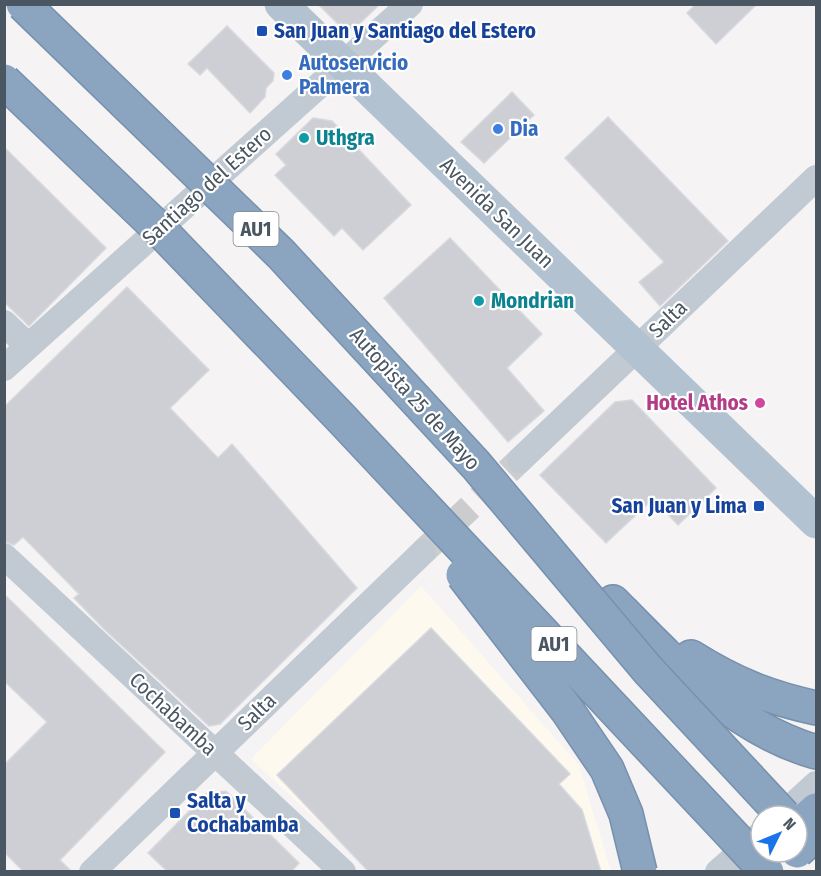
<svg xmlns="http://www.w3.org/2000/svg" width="821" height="876" font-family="'Fira Sans Condensed',sans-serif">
	<rect width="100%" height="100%" fill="#f5f3f3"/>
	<path fill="#fdf9ef" d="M421 586 579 765 611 871H371L251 759Z"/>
	<path fill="#cdcfd5" stroke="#d7d9de" stroke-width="1.5" d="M318 4H380L356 27 344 30Z
		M696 4H757L716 44 687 13Z
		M227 26 274 73 273 81 266 88 265 97 250 113 207 68 200 75 188 64Z
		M512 92 534 115 484 163 461 142Z
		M608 117 728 241 660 306 639 282 664 262 565 158Z
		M313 118 332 121 411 205 363 250 342 228 334 236 275 175 286 165 276 154Z
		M4 147 106 248 29 326 4 302Z
		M450 238 542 334 507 368 544 411 508 442 384 298Z
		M127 287 209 370 170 408 218 458 232 444 357 588 220 724 209 726 104 629 74 598 79 594 23 537 14 545 4 541V407Z
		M632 400 716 488 678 525 653 499 606 543 540 475 615 402Z
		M4 594 165 752 60 860 72 872H24L4 852V765L47 722 4 681Z
		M431 628 570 774 559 784 582 810 601 872H369L277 775Z
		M226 791 299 863 291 872H168L148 853 206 794Z"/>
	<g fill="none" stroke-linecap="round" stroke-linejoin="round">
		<path stroke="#caccce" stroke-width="26" stroke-dasharray="26 13" stroke-linecap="butt" d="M423 552 520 460"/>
		<defs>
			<path id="highway" d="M613 602C672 662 733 728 816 752
				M691 657C734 684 767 697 816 708
				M797 827 816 810"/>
		</defs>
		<use href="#highway" stroke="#7690ad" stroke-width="36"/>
		<path stroke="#c1cad2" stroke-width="26" d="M4 323 28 346
			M4 368 410 4
			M520 460 816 178
			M4 556 343 872
			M781 816 816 784
			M92 872 423 552
			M718 872 761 834"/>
		<path stroke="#b3c2d1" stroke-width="33" d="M281 4 816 522"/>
		<use href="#highway" stroke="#8ba5c1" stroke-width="33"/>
		<defs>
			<path id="highway-bridge" d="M23 4 281 254 476 465 648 670 784 816
				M4 81 161 231 340 417 767 872
				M463 575 567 710 607 769 626 814 640 872
				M797 851 816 834"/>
		</defs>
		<use href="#highway-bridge" stroke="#7690ad" stroke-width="36" stroke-linecap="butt"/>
		<use href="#highway-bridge" stroke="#8ba5c1" stroke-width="33"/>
	</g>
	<g fill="#1a4fb4" stroke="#fff" stroke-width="2">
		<rect x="256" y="25" width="12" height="12" rx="3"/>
		<rect x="753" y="500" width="12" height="12" rx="3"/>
		<rect x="169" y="807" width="12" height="12" rx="3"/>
	</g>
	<g fill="#3f7fe0" stroke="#fff" stroke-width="2">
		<circle cx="287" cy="75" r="6"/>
		<circle cx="498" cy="129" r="6"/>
	</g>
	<g fill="#0f9aa8" stroke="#fff" stroke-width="2">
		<circle cx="304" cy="138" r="6"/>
		<circle cx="479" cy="301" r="6"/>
	</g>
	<circle fill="#d1479c" stroke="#fff" stroke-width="2" cx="760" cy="403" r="6"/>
	<g text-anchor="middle" stroke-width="4.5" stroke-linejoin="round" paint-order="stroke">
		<g fill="#fff" stroke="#808990" stroke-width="1.5">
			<rect x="233.5" y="212" width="45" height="34" rx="4.5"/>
			<rect x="531.5" y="627" width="45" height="34" rx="4.5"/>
		</g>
		<g font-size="20" font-weight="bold" fill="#4a5661">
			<text x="256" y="236">AU1</text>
			<text x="554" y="651">AU1</text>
		</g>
		<g font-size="21" font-weight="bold" fill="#164399" stroke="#fff" text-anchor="start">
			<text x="274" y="38">San Juan y Santiago del Estero</text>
			<text x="747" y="513" text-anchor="end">San Juan y Lima</text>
			<text x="187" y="808">Salta y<tspan x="187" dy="24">Cochabamba</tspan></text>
		</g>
		<g font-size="21" font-weight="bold" fill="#366cbe" stroke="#fff" text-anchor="start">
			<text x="299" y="70">Autoservicio<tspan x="299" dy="24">Palmera</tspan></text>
			<text x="510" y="136">Dia</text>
		</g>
		<g font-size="21" font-weight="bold" fill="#0d838f" stroke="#fff" text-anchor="start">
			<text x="316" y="145">Uthgra</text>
			<text x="491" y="308">Mondrian</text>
		</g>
		<g font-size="21" fill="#4a5661" stroke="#fff">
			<text transform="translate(207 186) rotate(-42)" y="7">Santiago del Estero</text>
			<text transform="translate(497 213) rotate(44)" y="7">Avenida San Juan</text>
			<text transform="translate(668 319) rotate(-44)" y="7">Salta</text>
			<text transform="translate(415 399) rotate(48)" y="7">Autopista 25 de Mayo</text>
			<text transform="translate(257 712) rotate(-44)" y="7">Salta</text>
			<text transform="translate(173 714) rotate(43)" y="7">Cochabamba</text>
		</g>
		<g font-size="21" font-weight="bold" fill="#b23c85" stroke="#fff" text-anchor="end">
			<text x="748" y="410">Hotel Athos</text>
		</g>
	</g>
	<rect width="821" height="876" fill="none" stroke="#4a5661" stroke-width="12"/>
	<g transform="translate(779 834) rotate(47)"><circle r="28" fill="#ffffff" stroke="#b7bbc0" stroke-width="1.5"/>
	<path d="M0-4.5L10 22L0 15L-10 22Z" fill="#1a73e8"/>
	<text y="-9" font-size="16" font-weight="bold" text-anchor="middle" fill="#4a5661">N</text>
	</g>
</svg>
